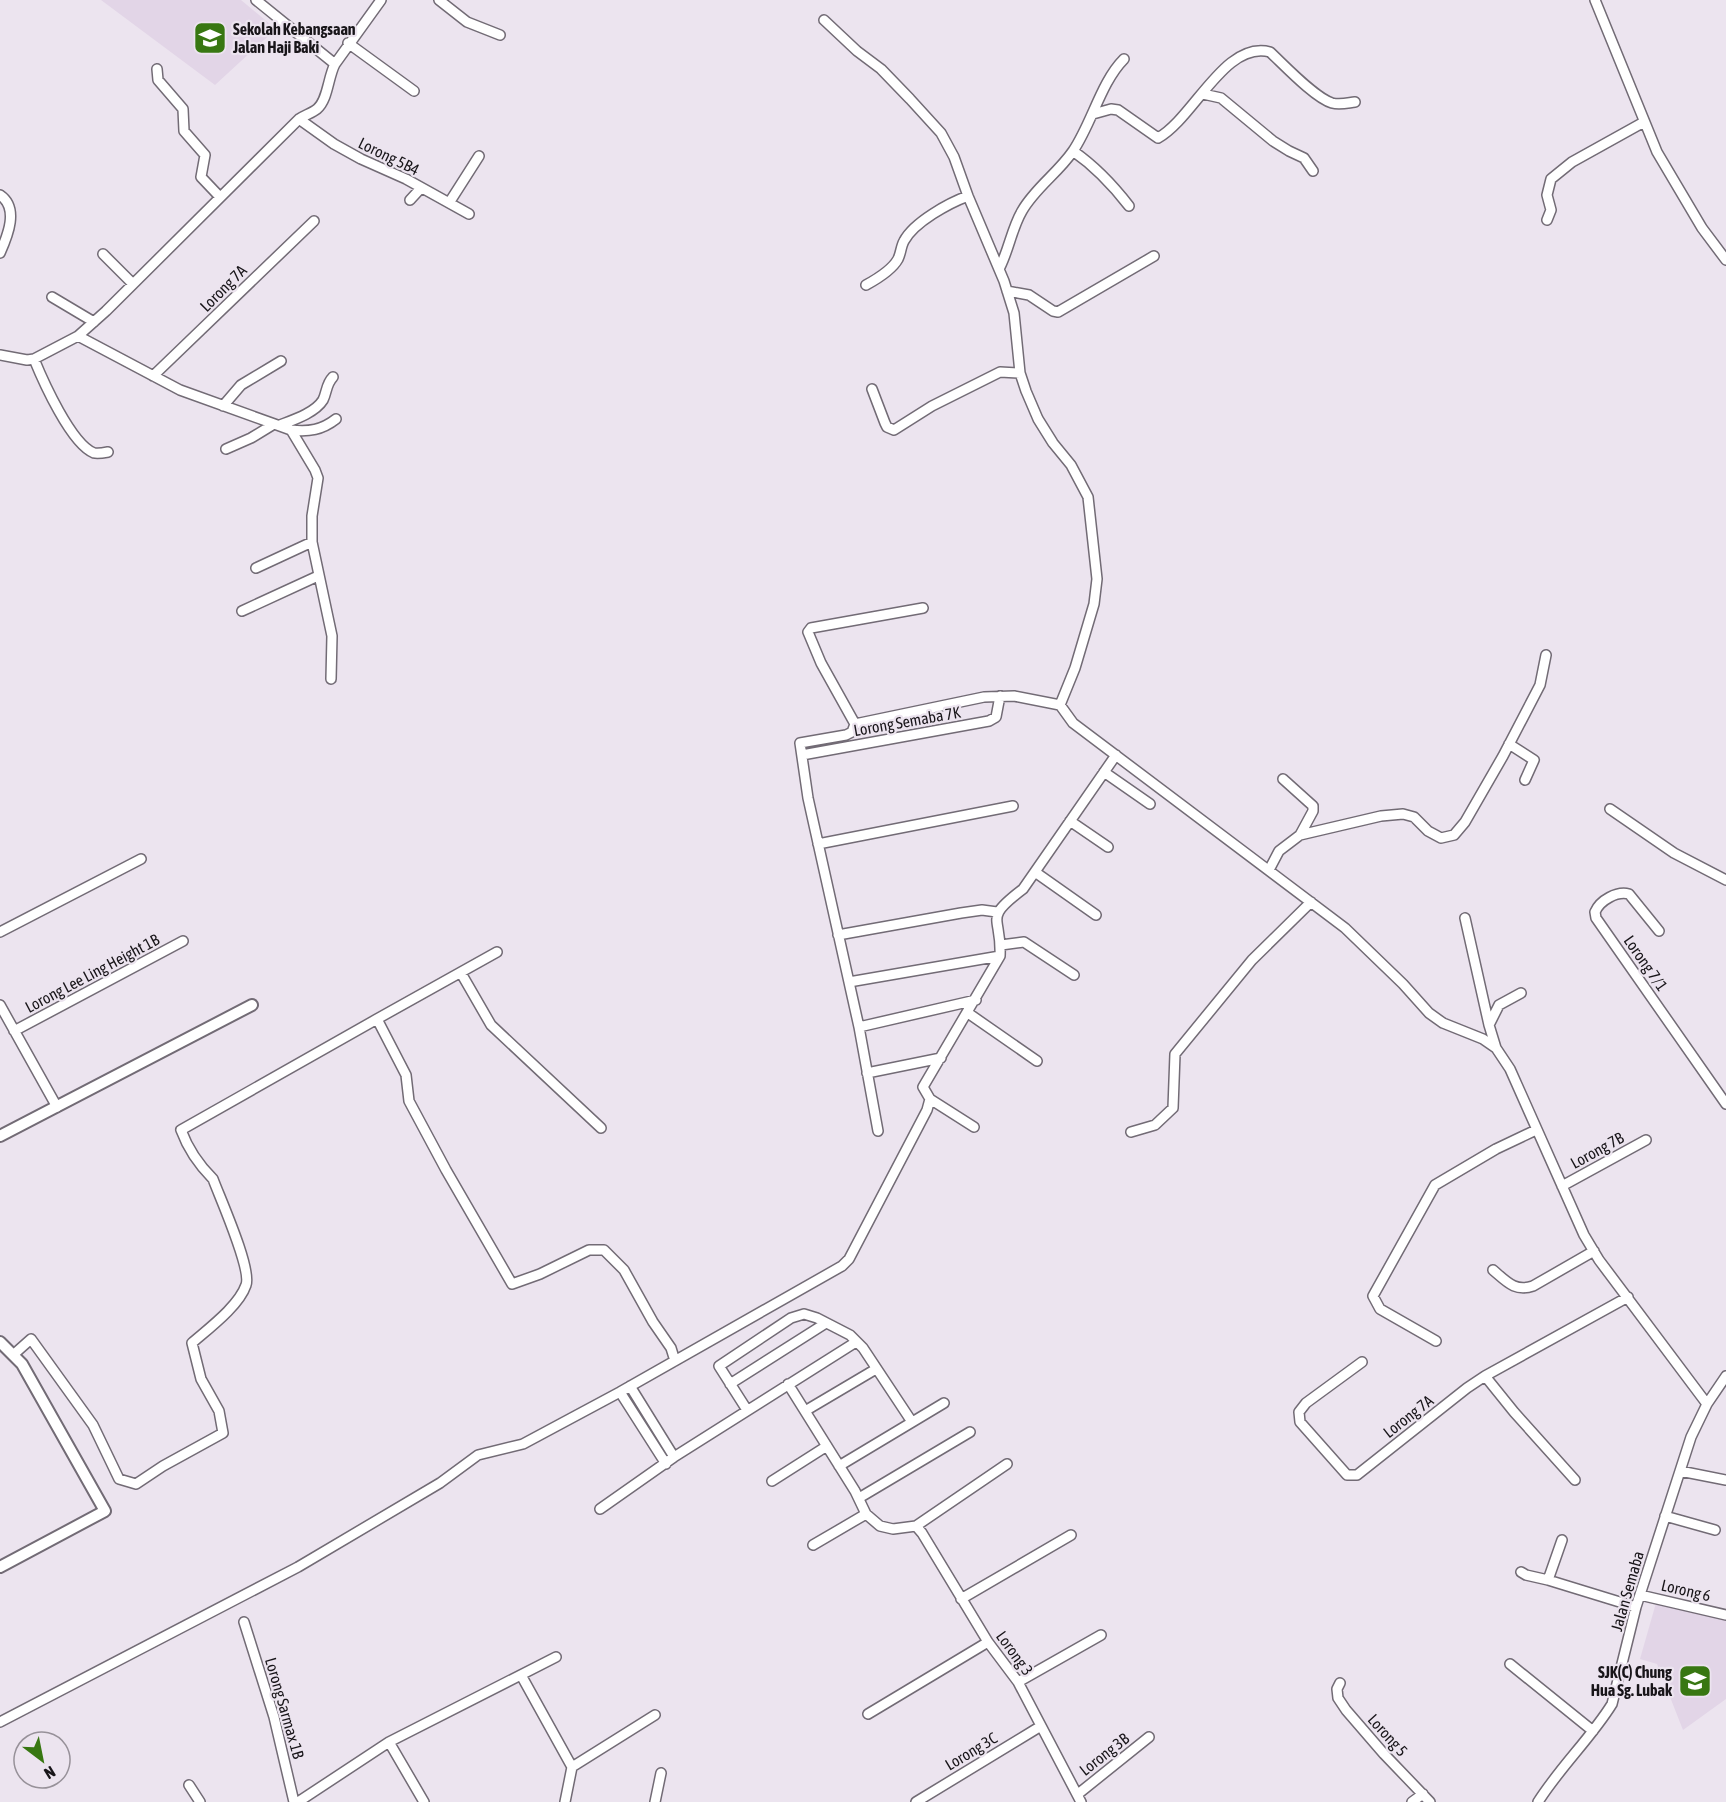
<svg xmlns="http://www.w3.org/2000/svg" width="1726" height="1802" font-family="'Asap Condensed',sans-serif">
	<rect width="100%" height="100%" fill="#ece4ef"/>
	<path fill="#e2d5e7" d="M101 0H241L276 29 215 85Z
		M1656 1603 1726 1618V1699L1683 1730 1657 1664 1640 1659Z"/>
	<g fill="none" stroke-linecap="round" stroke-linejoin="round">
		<defs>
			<path id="minor" d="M256 0 335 64
				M439 0 467 22 500 35
				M1595 0 1657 152 1702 228 1726 260
				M824 20 857 51 881 69 910 99 941 133 954 157 968 196 1004 281 1014 313 1020 373 1026 391 1038 419 1053 443 1071 465 1088 497 1097 579 1094 604 1075 668 1060 705
				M348 43 414 91
				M157 69 158 80 183 109 184 131 205 155 201 177 220 197
				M1203 94 1221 98 1273 141 1289 151 1304 158 1313 171
				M1093 114 1111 109 1118 110 1158 138C1194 118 1225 40 1270 52 1284 65 1315 98 1332 103 1340 105 1347 103 1355 102
				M299 119 334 144 361 159 406 179 469 214
				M1073 151C1096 167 1112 184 1129 206
				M0 195C19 208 8 235 0 253
				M410 200 421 188
				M449 203 479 156
				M1547 220 1551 210 1547 195 1551 179 1572 162 1644 122
				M103 254 133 284
				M1000 267C1009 249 1012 228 1022 211 1035 188 1058 173 1073 151 1092 123 1101 82 1124 59
				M866 285C877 279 892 270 898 259 901 253 901 246 904 241 914 222 949 203 968 196
				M1007 291 1029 295 1053 311 1058 312 1154 256
				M52 297 94 322
				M78 336 180 390 291 430 315 470 318 478 312 516V542L332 636 331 679
				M0 355 27 360 34 359 78 336 106 311 299 119C305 115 312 113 317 109 328 100 328 77 335 64L381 0
				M34 359C43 381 71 444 94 453 98 454 103 453 108 452
				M153 376 314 221
				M872 389 885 423 887 427 894 430 932 406 1000 372 1020 373
				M223 406 241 385 281 361
				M280 425C293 420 315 413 323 400 327 392 326 384 333 377
				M291 430C309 432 322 430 336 419
				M226 449 251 438 274 424
				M256 568 312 542
				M242 611 318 576
				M855 724 821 663 808 632 811 628 923 608
				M1509 744 1534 760 1525 780
				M802 755 989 721 996 717 1000 696
				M1104 772 1150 804
				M1610 809 1674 853 1726 880
				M1070 821 1108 847
				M1300 835 1381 816 1403 814 1414 817 1428 831 1441 838 1454 835 1465 822 1503 756 1540 685 1546 655
				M818 844 1013 806
				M1269 870 1279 851 1300 835 1313 811V806L1283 779
				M1035 872 1096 915
				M1465 918 1489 1025 1496 1048
				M1659 931 1629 894C1617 891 1600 900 1595 912L1596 918 1726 1104
				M0 932 141 859
				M838 935 961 913 982 910 997 912
				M1001 945 1024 942 1074 975
				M497 952 377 1019 406 1075 409 1101 446 1170 512 1284 540 1274 589 1250H604L624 1270 653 1322 671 1348 675 1361
				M461 973 491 1025 601 1128
				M849 982 1000 956
				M976 1000 859 1027 808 798 800 743 846 735 852 732 855 724 984 697 1014 696 1060 705 1073 723 1345 928 1403 984 1429 1013 1443 1023 1483 1039 1496 1048 1510 1069 1584 1235 1599 1260 1707 1404
				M0 1005 57 1107
				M968 1013 1037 1061
				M1489 1025 1499 1005 1521 993
				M859 1027 878 1131
				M14 1031 183 941
				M867 1073 941 1058
				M930 1099 974 1127
				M1131 1132 1155 1125 1173 1108 1175 1054 1252 960 1311 902
				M1562 1186 1646 1140
				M1493 1270C1507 1282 1515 1292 1533 1286L1594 1251
				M1436 1341 1380 1309 1373 1296 1435 1185 1496 1149 1536 1130
				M13 1355 31 1339 93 1425 119 1479 136 1484 163 1466 223 1433 219 1411 201 1379 192 1343C208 1329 239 1306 246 1285 252 1269 220 1198 213 1179 198 1164 188 1149 181 1130L377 1019
				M1362 1362 1306 1403 1299 1412 1300 1422 1347 1475H1357L1467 1388 1485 1376 1628 1297
				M1485 1376 1514 1412 1575 1480
				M730 1384 826 1323
				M788 1384 855 1491 866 1514 880 1526 893 1529 916 1526 1007 1464
				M630 1386 674 1457
				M620 1392 666 1464
				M747 1410 719 1366 791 1318 804 1314 817 1318 850 1335 863 1348 912 1422
				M805 1411 876 1369
				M839 1466 944 1403
				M1680 1471 1726 1480
				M772 1481 827 1446
				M859 1498 970 1432
				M600 1509 674 1457 856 1342
				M1665 1516 1715 1530
				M916 1526 922 1533 988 1642 1018 1682 1081 1802
				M1562 1540 1548 1580 1636 1607
				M813 1545 866 1514
				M1521 1572 1526 1575 1548 1580
				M1640 1595 1726 1615
				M961 1599 1071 1535
				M244 1622 274 1717 294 1802
				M1510 1664 1593 1731
				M521 1675 572 1767 565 1802
				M1018 1682 1101 1635
				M1340 1683 1337 1689 1338 1698 1346 1710 1384 1754 1430 1802
				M868 1714 988 1642
				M0 1722 298 1567 440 1483 478 1455 523 1444 620 1392 842 1266 849 1259 927 1110 930 1099 923 1087 1000 956C1002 915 982 920 1023 889L1116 755
				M389 1742 424 1802
				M572 1767 655 1715
				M189 1785 200 1802
				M1078 1794 1149 1737
				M298 1802 389 1742 556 1657
				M655 1802 661 1773
				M916 1802 1041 1726
				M1412 1802 1423 1794
				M1538 1802C1560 1767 1591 1738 1612 1704L1636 1607 1691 1437 1707 1404 1726 1376"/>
			<path id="tertiary" d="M0 1136 252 1005
				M0 1342 22 1364 105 1511 0 1567"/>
		</defs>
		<use href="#minor" stroke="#726b75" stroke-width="12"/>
		<use href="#tertiary" stroke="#726b75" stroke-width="14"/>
		<use href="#minor" stroke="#fff" stroke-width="9"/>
		<use href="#tertiary" stroke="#fff" stroke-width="10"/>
	</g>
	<defs>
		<symbol id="school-square" viewBox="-11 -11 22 22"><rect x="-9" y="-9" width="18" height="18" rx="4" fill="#387712" stroke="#ece4ef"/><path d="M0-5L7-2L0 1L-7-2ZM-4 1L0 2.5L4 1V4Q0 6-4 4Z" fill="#fff"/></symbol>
	</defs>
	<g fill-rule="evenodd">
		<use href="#school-square" x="191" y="19" width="38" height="38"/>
		<use href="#school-square" x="1676" y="1662" width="38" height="38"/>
	</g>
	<g text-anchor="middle" stroke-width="4.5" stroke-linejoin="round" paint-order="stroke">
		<g font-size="16" font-weight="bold" fill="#181519" stroke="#ece4ef" text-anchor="start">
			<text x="233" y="35">Sekolah Kebangsaan<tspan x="233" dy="18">Jalan Haji Baki</tspan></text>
			<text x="1672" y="1678" text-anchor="end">SJK(C) Chung<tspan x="1672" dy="18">Hua Sg. Lubak</tspan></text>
		</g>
		<g font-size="16" fill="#181519" stroke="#ece4ef">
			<text transform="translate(389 156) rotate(26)" y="6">Lorong 5B4</text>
			<text transform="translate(223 288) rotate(-45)" y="6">Lorong 7A</text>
			<text transform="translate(907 721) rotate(-10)" y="6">Lorong Semaba 7K</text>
			<text transform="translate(1646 963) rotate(55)" y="6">Lorong 7/1</text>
			<text transform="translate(92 973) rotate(-28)" y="6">Lorong Lee Ling Height 1B</text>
			<text transform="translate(1597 1150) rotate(-29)" y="6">Lorong 7B</text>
			<text transform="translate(1408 1416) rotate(-38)" y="6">Lorong 7A</text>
			<text transform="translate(1686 1590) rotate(13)" y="6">Lorong 6</text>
			<text transform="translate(1627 1591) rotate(-74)" y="6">Jalan Semaba</text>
			<text transform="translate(1015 1653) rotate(54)" y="6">Lorong 3</text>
			<text transform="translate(285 1708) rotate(74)" y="6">Lorong Sarmax 1B</text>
			<text transform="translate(1388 1735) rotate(48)" y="6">Lorong 5</text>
			<text transform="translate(971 1751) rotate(-31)" y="6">Lorong 3C</text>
			<text transform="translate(1104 1754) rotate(-38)" y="6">Lorong 3B</text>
		</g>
	</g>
	<g transform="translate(42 1760) rotate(148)"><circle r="28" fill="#ece4ef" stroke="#979199" stroke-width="1.5"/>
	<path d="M0-4.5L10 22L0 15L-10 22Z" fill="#387712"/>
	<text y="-9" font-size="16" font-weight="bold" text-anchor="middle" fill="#181519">N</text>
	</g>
</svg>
